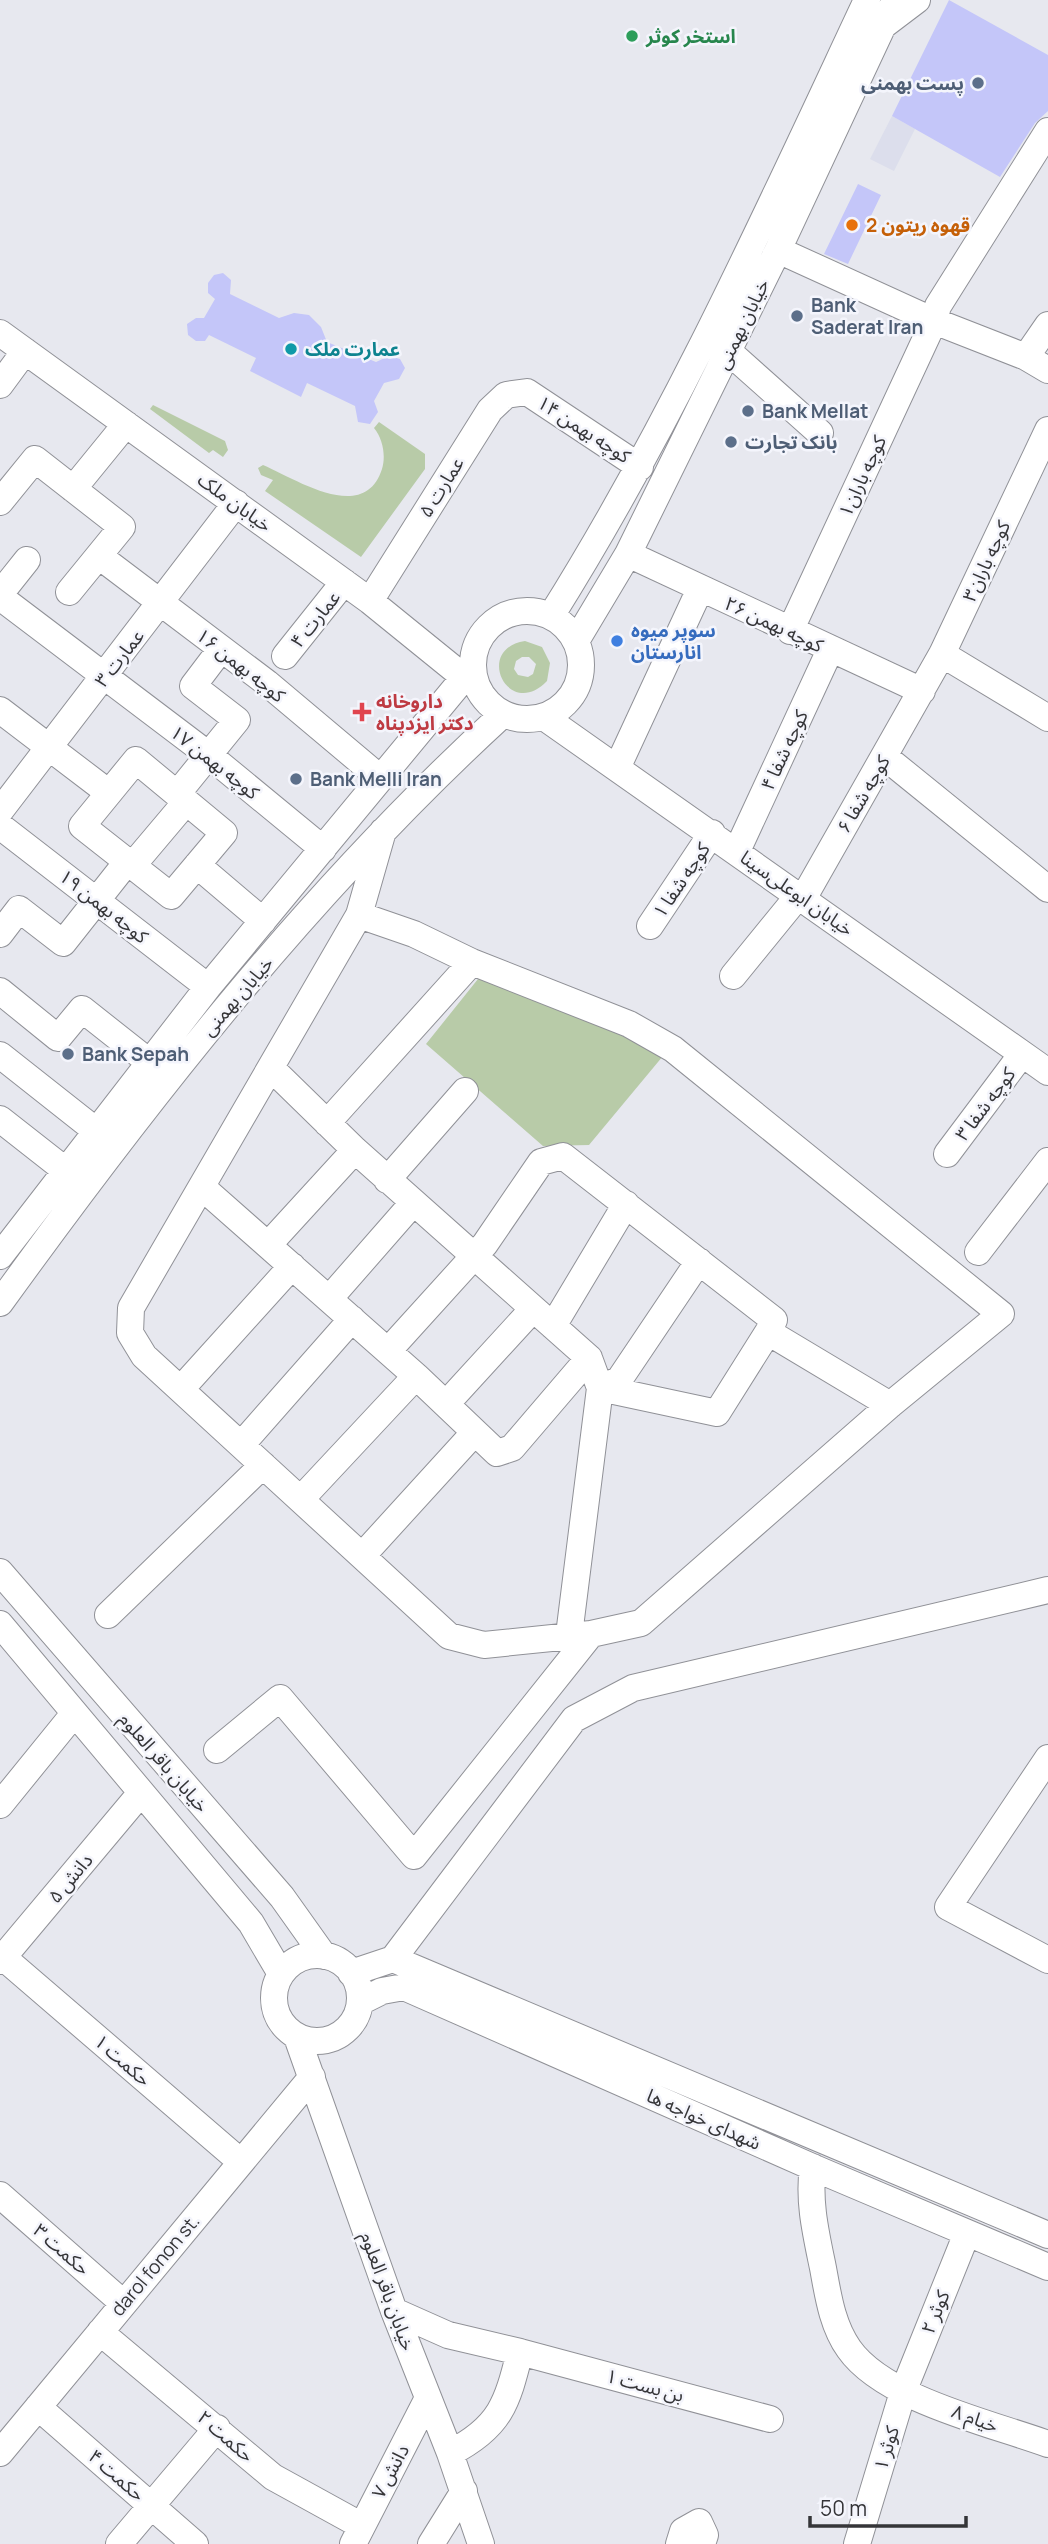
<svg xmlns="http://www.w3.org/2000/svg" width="1048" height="2544" font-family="Manrope,'Noto Sans Arabic',sans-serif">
	<rect width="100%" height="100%" fill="#e7e8ef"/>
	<path fill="#dcdeec" d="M892 116 915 129 894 171 870 159Z"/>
	<path fill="#b8cba8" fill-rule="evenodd" d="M153 405 225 441 228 450 223 457 213 450 209 453 150 409Z
		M379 422 425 454V469L361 557 265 491 273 480 261 475 258 468 263 465C296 479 364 525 382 469 386 456 383 439 374 428Z
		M525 641 542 647 550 663 547 681C509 721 473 649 525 641ZM522 657H529L536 664 533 674 528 677 518 675 514 669 516 661Z
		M482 974 628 1036 663 1056 589 1145 543 1146 426 1044Z"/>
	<path fill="#c4c6f9" d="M949 0 1048 55V111L1035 123 1000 177 892 116Z
		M858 184 881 195 848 264 824 254Z
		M223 273 231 280 230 294 279 318 294 313 309 315 321 327 327 342 376 362 389 356 400 359 405 368 399 379 384 383 374 401 378 412 370 424 358 422 355 406 307 383 301 397 250 371 256 358 209 335 205 341H196L188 335 187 324 196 318H204L215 299 208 293V283L214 275Z"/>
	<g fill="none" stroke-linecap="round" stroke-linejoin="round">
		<defs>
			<path id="minor" d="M884 25 917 0
				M778 250 934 321 1026 357 1048 370
				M0 333 370 601 465 678
				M728 351 820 433
				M1026 357 1048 325
				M0 385 25 351
				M73 489 126 424
				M0 502 35 459 122 527 69 592
				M628 554 922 691
				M99 556 267 683 380 778
				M0 594 27 560
				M0 597 210 756 323 849
				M370 601 490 410 506 395 527 392 640 467
				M473 665a54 54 0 1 1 108 0a54 54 0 1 1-108 0Z
				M551 616C674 420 769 209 867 0
				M790 631 934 321 938 306 1048 131
				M576 641 628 554 778 250 895 0
				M942 654 1048 718
				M285 656 344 582
				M0 710 109 793
				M544 717 1048 1072
				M885 757 1048 889
				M136 760 224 833 171 896 82 826Z
				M618 766 700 589
				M177 794 237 720 193 686 221 649
				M0 811 236 503
				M0 826 208 987
				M737 851 830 650
				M197 865 263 921
				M132 866 186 802
				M804 897 942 654 1048 430
				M359 915 414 934 472 962 629 1024 673 1049 1001 1314 890 1405 641 1623 591 1634 484 1645 449 1636 144 1356 130 1333 131 1308 359 915 383 831
				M650 926 712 833
				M0 934 19 909 63 943 127 862
				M733 976 799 895
				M0 991 58 1038 82 1009 149 1062
				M0 1055 95 1130
				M272 1069 355 1150 589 1358 600 1388 569 1635
				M0 1119 65 1170
				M327 1123 472 962
				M947 1154 1022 1054
				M387 1180 465 1091
				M203 1188 416 1376 497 1453 512 1448 589 1358
				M269 1244 355 1150
				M978 1252 1048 1161
				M0 1256 208 987 472 668
				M329 1299 413 1203
				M0 1303C151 1094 312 889 502 715
				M553 1326 626 1204
				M388 1351 485 1244 541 1162 563 1156 774 1320 768 1332 890 1405
				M600 1388 717 1413 768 1332
				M600 1388 619 1380 699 1261
				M181 1389 292 1266
				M446 1404 533 1309
				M241 1445 352 1319
				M301 1499 416 1376
				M362 1556 475 1432
				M0 1572 282 1897 324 1956
				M108 1615 263 1465
				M0 1624 251 1923 281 1974
				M217 1750 280 1698 414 1856 591 1634
				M1048 1758 948 1907 1048 1960
				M0 1805 73 1715
				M274 1998a43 43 0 1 1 86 0a43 43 0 1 1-86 0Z
				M4 1958 241 2162
				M393 1959 1048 2235
				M0 1961 140 1794
				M351 1973 393 1959 574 1719 633 1688 1048 1590
				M360 2002 382 1991 404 1987 819 2170 1048 2267
				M297 2037 394 2311 450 2453 481 2544
				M813 2167C808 2201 816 2234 823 2268 828 2295 832 2325 849 2349 884 2399 990 2423 1048 2444
				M0 2195 123 2303
				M394 2311 448 2335 520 2352C507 2403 501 2427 450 2453
				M100 2332 273 2477 362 2526
				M520 2352 770 2419
				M38 2407 195 2544
				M0 2453 312 2077
				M119 2544 217 2428
				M353 2544 428 2398
				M431 2544 464 2491
				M679 2544 683 2531 699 2522 705 2535 702 2544
				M857 2544 903 2392 967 2233"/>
		</defs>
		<use href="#minor" stroke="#909197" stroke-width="28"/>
		<use href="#minor" stroke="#fff" stroke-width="26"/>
	</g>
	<circle fill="#2e9e5b" stroke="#f4f5fc" stroke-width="2.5" cx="632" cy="36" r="7"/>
	<g fill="#5c6f8a" stroke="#f4f5fc" stroke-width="2.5">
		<circle cx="978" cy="83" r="7"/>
		<circle cx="797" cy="316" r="7"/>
		<circle cx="748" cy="411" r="7"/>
		<circle cx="731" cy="442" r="7"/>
		<circle cx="296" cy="779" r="7"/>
		<circle cx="68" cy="1054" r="7"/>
	</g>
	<circle fill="#e8710a" stroke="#f4f5fc" stroke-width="2.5" cx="852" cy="225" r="7"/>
	<circle fill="#0f9aa8" stroke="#f4f5fc" stroke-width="2.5" cx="291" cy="349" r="7"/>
	<circle fill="#3f7fe0" stroke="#f4f5fc" stroke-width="2.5" cx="617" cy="641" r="7"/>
	<path fill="#e0444e" stroke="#f4f5fc" stroke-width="2.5" d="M358.5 701.5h7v7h7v7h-7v7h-7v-7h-7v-7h7z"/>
	<g text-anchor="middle" stroke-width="5" stroke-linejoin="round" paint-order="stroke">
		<g font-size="19" font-weight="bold" fill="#27864d" stroke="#f4f5fc" text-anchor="start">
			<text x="646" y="43">استخر کوثر</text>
		</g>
		<g font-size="19" font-weight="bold" fill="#4e5e75" stroke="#f4f5fc" text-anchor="start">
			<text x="964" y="90" text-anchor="end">پست بهمنی</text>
			<text x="811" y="312">Bank<tspan x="811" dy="22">Saderat Iran</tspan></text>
			<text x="762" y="418">Bank Mellat</text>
			<text x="745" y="449">بانک تجارت</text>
			<text x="310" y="786">Bank Melli Iran</text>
			<text x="82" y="1061">Bank Sepah</text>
		</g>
		<g font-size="19" font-weight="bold" fill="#c56008" stroke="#f4f5fc" text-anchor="start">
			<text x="866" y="232">قهوه ریتون 2</text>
		</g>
		<g font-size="19" fill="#353538" stroke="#f4f5fc">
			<text transform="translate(742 324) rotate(-64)" y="7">خیابان بهمنی</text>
			<text transform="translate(584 429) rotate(33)" y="7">کوچه بهمن ۱۴</text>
			<text transform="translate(862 476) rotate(-65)" y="7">کوچه باران۱</text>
			<text transform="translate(441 487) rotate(-58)" y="7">عمارت ۵</text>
			<text transform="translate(235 502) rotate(36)" y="7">خیابان ملک</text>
			<text transform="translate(986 561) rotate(-65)" y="7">کوچه باران۳</text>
			<text transform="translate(315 619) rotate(-51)" y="7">عمارت ۴</text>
			<text transform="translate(774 624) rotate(25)" y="7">کوچه بهمن ۲۶</text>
			<text transform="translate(119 658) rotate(-52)" y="7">عمارت ۳</text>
			<text transform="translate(241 665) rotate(38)" y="7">کوچه بهمن ۱۶</text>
			<text transform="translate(784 750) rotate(-65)" y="7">کوچه شفا ۴</text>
			<text transform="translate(215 762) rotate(38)" y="7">کوچه بهمن ۱۷</text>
			<text transform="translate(863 794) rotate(-60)" y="7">کوچه شفا ۶</text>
			<text transform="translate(681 880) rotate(-56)" y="7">کوچه شفا ۱</text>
			<text transform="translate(797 893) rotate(35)" y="7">خیابان ابوعلی‌سینا</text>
			<text transform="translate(104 906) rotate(38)" y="7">کوچه بهمن ۱۹</text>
			<text transform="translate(237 996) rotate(-49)" y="7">خیابان بهمنی</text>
			<text transform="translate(985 1104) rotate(-53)" y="7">کوچه شفا ۳</text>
			<text transform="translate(164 1762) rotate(49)" y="7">خیابان باقر العلوم</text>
			<text transform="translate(70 1878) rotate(-50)" y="7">دانش ۵</text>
			<text transform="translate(123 2060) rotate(41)" y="7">حکمت ۱</text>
			<text transform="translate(704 2119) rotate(24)" y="7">شهدای خواجه ها</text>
			<text transform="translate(62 2249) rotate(41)" y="7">حکمت ۳</text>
			<text transform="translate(155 2265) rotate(-50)" y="7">darol fonon st.</text>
			<text transform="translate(388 2291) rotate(70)" y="7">خیابان باقر العلوم</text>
			<text transform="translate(935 2312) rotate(-68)" y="7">کوثر ۲</text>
			<text transform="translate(645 2385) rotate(15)" y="7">بن بست ۱</text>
			<text transform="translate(975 2418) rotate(20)" y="7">خیام ۸</text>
			<text transform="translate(226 2436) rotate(41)" y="7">حکمت ۲</text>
			<text transform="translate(886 2448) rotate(-73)" y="7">کوثر ۱</text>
			<text transform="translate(390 2471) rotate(-62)" y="7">دانش ۷</text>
			<text transform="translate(117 2475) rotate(41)" y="7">حکمت ۴</text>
		</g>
		<g font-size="19" font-weight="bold" fill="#0d838f" stroke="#f4f5fc" text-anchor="start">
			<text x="305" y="356">عمارت ملک</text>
		</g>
		<g font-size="19" font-weight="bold" fill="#366cbe" stroke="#f4f5fc" text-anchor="start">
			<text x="631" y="637">سوپر میوه<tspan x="631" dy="22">انارستان</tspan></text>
		</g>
		<g font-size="19" font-weight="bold" fill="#be3a42" stroke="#f4f5fc" text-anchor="start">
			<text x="376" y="708">داروخانه<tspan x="376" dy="22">دکتر ایزدپناه</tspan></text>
		</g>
	</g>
	<path d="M810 2516v10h156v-10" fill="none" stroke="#353538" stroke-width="3.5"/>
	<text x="820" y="2516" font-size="21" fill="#353538" stroke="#f4f5fc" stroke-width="5" paint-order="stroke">50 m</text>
</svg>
